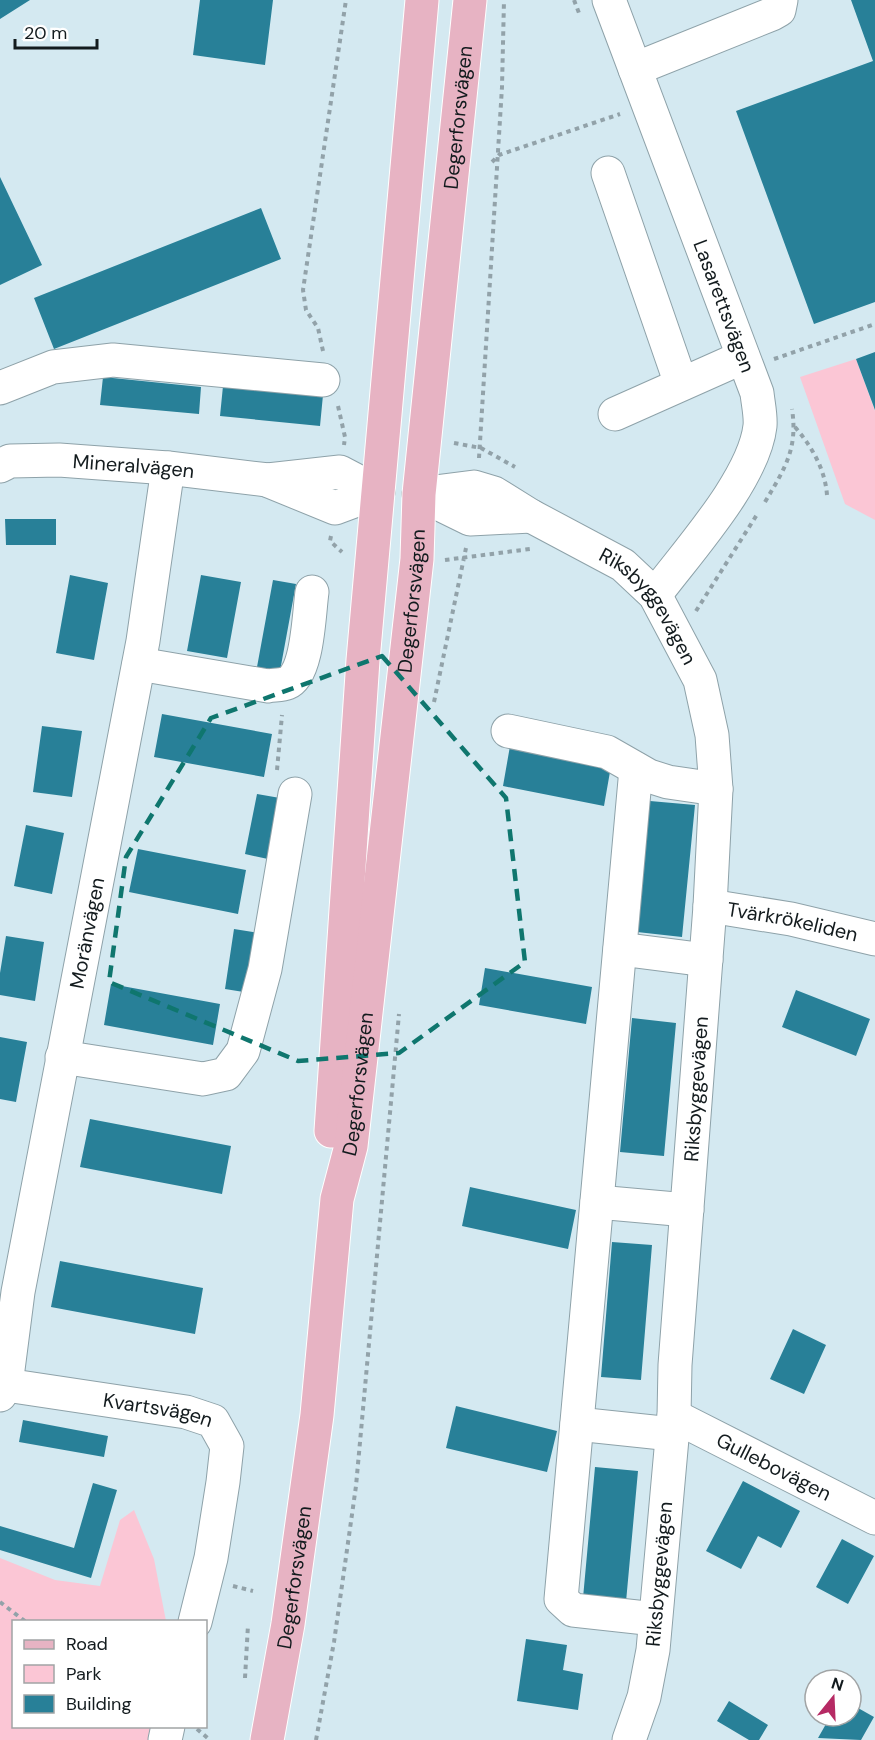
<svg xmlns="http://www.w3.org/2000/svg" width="875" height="1740" font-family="'DM Sans',sans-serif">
	<rect width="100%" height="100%" fill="#d4e9f1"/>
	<path fill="#fbc6d5" d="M856 359 875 411V520L845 504 800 377Z
		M134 1510 154 1559 166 1621 14 1622V1726L153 1727 149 1740H0V1558L55 1580 100 1586 120 1520Z"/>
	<path fill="#288098" d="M0 0H30L0 19Z
		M200 0H273L265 65 193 55Z
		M851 0H875V302L814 324 736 111 873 61Z
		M0 177 42 265 0 285Z
		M261 208 281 259 54 349 34 298Z
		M875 352V410L856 359Z
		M103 377 201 387 199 414 100 405Z
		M223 386 323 395 320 426 220 416Z
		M5 519H56V545H6Z
		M70 575 108 583 94 660 56 653Z
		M201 575 241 582 227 658 187 651Z
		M273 580 296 584 280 671 257 667Z
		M162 714 272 734 264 777 154 757Z
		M42 726 82 731 72 797 33 792Z
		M510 746 611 766 604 806 503 786Z
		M257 794 280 798 268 859 245 854Z
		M650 801 695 805 682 937 637 932Z
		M26 825 64 833 52 894 14 886Z
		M138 849 246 870 238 914 129 892Z
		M234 929 259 933 250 993 225 989Z
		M6 936 44 942 35 1001 0 995V973Z
		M485 968 592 987 586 1024 479 1005Z
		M111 984 220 1004 213 1045 104 1025Z
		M796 990 870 1019 856 1056 782 1027Z
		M632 1018 676 1023 664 1156 620 1152Z
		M0 1037 27 1042 16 1102 0 1099Z
		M90 1119 231 1146 222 1194 80 1167Z
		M470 1187 576 1210 568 1249 462 1226Z
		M612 1242 652 1245 641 1380 601 1377Z
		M60 1261 203 1288 195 1334 51 1307Z
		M793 1329 826 1345 804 1394 770 1379Z
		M456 1406 557 1431 547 1472 446 1448Z
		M23 1420 108 1436 104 1457 19 1442Z
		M595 1467 638 1471 626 1602 583 1598Z
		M743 1481 800 1511 781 1548 758 1536 741 1569 706 1551Z
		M93 1483 117 1490 91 1578 0 1550V1526L74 1548Z
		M842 1539 874 1556 848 1604 816 1587Z
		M526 1639 567 1645 563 1670 583 1674 578 1710 517 1701Z
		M729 1701 768 1725 759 1740H749L717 1721Z
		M851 1704 874 1717 861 1740 818 1738 826 1724 812 1716H851Z"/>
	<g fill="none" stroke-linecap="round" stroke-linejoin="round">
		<defs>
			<g id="minor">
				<path id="s1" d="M609 0 757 393C758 403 761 416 760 426 754 479 688 551 655 595"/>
				<path d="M635 69 772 14 779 10 781 0"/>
				<path d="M608 173 681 384"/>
				<path d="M0 388 53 367 113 360 323 380"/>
				<path d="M615 414 743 357"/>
				<path id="s2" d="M0 466 10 461 59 460 168 468 268 480 340 472 378 492"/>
				<path d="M269 481 335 508 378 492"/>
				<path id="s3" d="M419 494 474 487 494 493 531 516 623 565 655 595 700 680 712 735 716 789 710 906 675 1365 674 1416 653 1650 644 1697 629 1740"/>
				<path d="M419 494 470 519 531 516"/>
				<path d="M139 664 268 686C274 685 282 685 287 683 308 675 309 612 312 592"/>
				<path d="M508 731 607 752 649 776 668 782 716 789"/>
				<path d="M636 769 561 1599 573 1610 655 1619"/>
				<path id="s4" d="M710 906 791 919 875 939"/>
				<path d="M620 949 706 960"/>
				<path d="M62 1057 203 1079 226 1074 243 1051 265 969 295 794"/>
				<path d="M597 1202 687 1210"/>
				<path id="s5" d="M6 1385 186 1412 213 1421 227 1446 223 1482 211 1558 195 1622"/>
				<path id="s6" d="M0 1395 6 1385 18 1292 143 641 168 468"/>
				<path id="s7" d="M674 1416 875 1518"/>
				<path d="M577 1424 672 1434"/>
				<path d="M165 1740 168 1726"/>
			</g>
			<g id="major">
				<path d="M331 1131 363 660 422 0"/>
				<path id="s8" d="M267 1740 288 1624 317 1415 337 1199 351 1146 417 559 419 494 470 0"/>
			</g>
		</defs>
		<use href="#minor" stroke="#8ea2a9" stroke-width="35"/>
		<use href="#major" stroke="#fff" stroke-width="35"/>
		<path stroke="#92a2a9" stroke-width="4" stroke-dasharray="4.5 4.5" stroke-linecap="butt" d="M574 0 579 13
			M492 162 499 155 620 114
			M323 351 318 328 306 310 303 290 346 0
			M774 359 875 324
			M338 406 345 437 344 445
			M795 427C812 447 825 469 827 495
			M454 443 481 448 515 467
			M479 458 502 87 504 0
			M765 502C785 468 798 449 792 409
			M331 536 330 541 342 552
			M445 560 530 549
			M696 611 758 513
			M434 702 466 548
			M277 770 282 715
			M233 1586 253 1591
			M0 1602 26 1622
			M245 1678 248 1625
			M197 1729 210 1740
			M316 1740 334 1642 356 1486 399 1014"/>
		<use href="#minor" stroke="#fff" stroke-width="33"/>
		<use href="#major" stroke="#e7b3c3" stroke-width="33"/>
	</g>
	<path fill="none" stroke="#0f766e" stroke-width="4.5" stroke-dasharray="12 8" stroke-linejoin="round" d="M382 656 506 798 525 962 399 1053 298 1061 109 982 126 857 211 718Z"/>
	<g text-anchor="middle" stroke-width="4.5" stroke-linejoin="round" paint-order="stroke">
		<g font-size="20" fill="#131b1e" stroke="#fff">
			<text dy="7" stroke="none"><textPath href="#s8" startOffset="1635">Degerforsvägen</textPath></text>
			<text dy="7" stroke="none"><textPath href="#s1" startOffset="327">Lasarettsvägen</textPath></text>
			<text dy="7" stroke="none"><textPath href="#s2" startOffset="135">Mineralvägen</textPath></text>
			<text dy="7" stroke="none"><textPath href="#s8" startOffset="1149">Degerforsvägen</textPath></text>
			<text dy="7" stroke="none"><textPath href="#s3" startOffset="272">Riksbyggevägen</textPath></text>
			<text dy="7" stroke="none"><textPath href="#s4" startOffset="84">Tvärkrökeliden</textPath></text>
			<text dy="7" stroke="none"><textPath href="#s6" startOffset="471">Moränvägen</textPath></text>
			<text dy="7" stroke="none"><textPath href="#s8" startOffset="663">Degerforsvägen</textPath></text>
			<text transform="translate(696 1089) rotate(-86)" y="7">Riksbyggevägen</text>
			<text dy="7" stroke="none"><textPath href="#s5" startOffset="154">Kvartsvägen</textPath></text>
			<text dy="7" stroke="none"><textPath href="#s7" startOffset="112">Gullebovägen</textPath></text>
			<text transform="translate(659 1574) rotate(-85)" y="7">Riksbyggevägen</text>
			<text dy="7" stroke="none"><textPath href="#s8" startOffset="165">Degerforsvägen</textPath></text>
		</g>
	</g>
	<rect x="12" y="1620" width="195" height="108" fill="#ffffff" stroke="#a1a4a5" stroke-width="1.5"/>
	<rect x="24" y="1640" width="30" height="9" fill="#e7b3c3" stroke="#a1a4a5" stroke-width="1.5"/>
	<text x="66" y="1650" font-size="18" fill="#131b1e">Road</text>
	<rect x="24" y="1665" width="30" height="18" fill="#fbc6d5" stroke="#a1a4a5" stroke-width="1.5"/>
	<text x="66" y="1680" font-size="18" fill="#131b1e">Park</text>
	<rect x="24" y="1695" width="30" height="18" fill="#288098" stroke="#a1a4a5" stroke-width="1.5"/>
	<text x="66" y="1710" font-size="18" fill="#131b1e">Building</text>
	<g transform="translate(833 1698) rotate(18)"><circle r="28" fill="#ffffff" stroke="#a1a4a5" stroke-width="1.5"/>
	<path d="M0-4.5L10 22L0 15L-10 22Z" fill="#b62a64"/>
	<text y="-9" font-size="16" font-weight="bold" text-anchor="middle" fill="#131b1e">N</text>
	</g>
	<path d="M15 39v9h82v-9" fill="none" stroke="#131b1e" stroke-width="3"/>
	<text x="24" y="39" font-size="18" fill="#131b1e" stroke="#ffffff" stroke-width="4.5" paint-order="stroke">20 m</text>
</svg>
